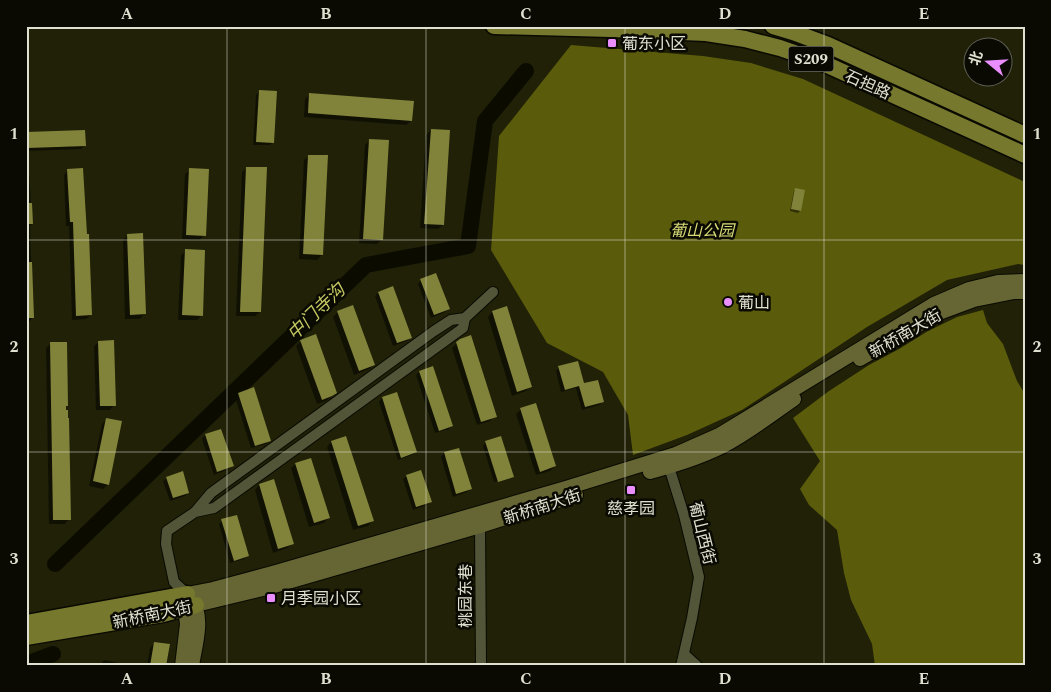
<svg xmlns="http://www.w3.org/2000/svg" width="1051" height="692" font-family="Spectral,'Noto Sans SC',serif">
	<rect width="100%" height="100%" fill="#202107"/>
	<path fill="#5a5b0b" d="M571 45 703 56 751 63 803 79 1025 182V265L1018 264 947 280 867 327 742 410 687 435 633 455 628 415 603 372 547 343 491 250 499 136Z
		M983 310 987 323 1003 344 1017 381 1025 394V666H875L872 644 851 600 844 573 837 530 809 505 800 489 820 461 793 418 829 391 869 365 899 349 928 331 957 317Z"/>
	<path fill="#0007" d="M259 92 273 142 270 145H253L256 95Z
		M310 94 411 121 406 125 304 117 305 99Z
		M431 130 443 225 438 229 420 228 426 135Z
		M26 134 85 145 81 149 26 151Z
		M369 141 382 239 377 244 359 243 365 145Z
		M309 156 322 255 317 260 299 259 304 160Z
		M247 168 260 312 255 316H236L242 172Z
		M68 170 91 315 86 319 72 320 69 226H66L64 175Z
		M190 170 204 235 200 240 182 239 185 174Z
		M26 171H29L32 224 30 226 33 317 29 322H26Z
		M796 189 800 211 798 213 790 211 794 191Z
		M128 235 144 314 140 319H125L123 240Z
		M186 251 201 316 197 320H178L181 255Z
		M421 280 448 309 445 312 431 318 418 284Z
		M378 293 411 337 407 341 393 346 375 296Z
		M506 308 530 387 526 391 512 396 488 317 492 312Z
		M338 312 374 365 369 369 354 375 333 317Z
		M301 341 336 392 326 401 317 404 296 346Z
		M99 342 114 405 110 410H96L94 346Z
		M51 343 66 406 65 407 69 519 65 524H49L46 348Z
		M457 343 495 416 490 421 477 425 452 348Z
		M559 367 583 385 602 402 599 405 582 410 576 388 561 392 556 371Z
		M419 372 452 425 449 429 435 433 416 375Z
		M238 394 269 440 266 444 251 448 235 397Z
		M396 394 415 452 412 455 398 460 379 402 382 398Z
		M521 409 555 466 550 471 536 475 516 414Z
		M107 419 108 484 103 489 89 486 102 424Z
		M220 430 232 466 229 469 214 475 202 439 205 435Z
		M331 442 372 521 368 526 353 530 327 447Z
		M486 442 513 477 510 479V477L494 482 483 446Z
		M458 449 470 489 467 492 453 497 441 457 444 453Z
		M296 464 328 518 324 523 309 527 291 468Z
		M407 476 430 502 427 505 413 510 403 479Z
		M167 478 188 492 185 496 170 501 163 481Z
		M273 481 292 544 287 548 273 553 255 490 259 485Z
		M222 521 248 556 244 559 230 563 219 524Z
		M155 643 165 666H147L150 648Z
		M104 660 118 663 117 666H99Z"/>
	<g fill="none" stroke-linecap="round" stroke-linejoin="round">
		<path stroke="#0b0b00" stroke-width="16" d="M55 564 366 265 468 246 485 121 526 71
			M26 664 53 654"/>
	</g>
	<path fill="#81833b" d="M259 90 277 91 274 143 256 142Z
		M309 93 414 101 412 121 308 113Z
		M431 129 450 130 444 225 424 224Z
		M85 130 86 146 27 148 26 132Z
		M369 139 389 140 383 240 363 239Z
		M308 155H328L323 255 303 254Z
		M246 167H267L261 312H240Z
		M83 168 87 234H89L92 315 76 316 73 222H70L67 169Z
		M189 168 209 169 206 236 186 235Z
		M795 188 805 190 801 211 791 209Z
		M26 203H32L33 224H26Z
		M143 233 146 314 130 315 127 234Z
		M185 249 205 250 203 316 182 315Z
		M26 262H32L34 318H26Z
		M436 273 450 309 434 315 420 279Z
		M393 286 412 338 397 343 378 292Z
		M353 305 375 365 359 371 337 311Z
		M507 306 532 387 517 392 492 311Z
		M316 334 337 393 332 396 322 400 300 340Z
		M471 335 497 417 481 422 456 342 460 339Z
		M114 340 116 406H100L98 341Z
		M50 342H67L68 406H66V410H68V418H69L71 520H53Z
		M578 361 584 383 598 380 604 402 585 407 579 386 565 390 558 366Z
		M433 366 453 426 439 431 419 371Z
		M254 387 271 441 255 446 238 393Z
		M397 392 417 452 401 458 382 397Z
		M536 403 556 466 540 472 520 408Z
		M106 418 122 421 109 485 93 481Z
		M221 429 234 466 217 472 205 434Z
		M346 436 374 521 358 526 331 441Z
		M501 436 514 477 498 482 485 441Z
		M459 448 472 489 456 494 444 452Z
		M311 458 330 518 314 523 295 463Z
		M421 470 432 502 416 507 406 475Z
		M183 471 189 493 173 498 166 477Z
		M274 479 294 544 278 549 259 484Z
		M237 515 249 556 234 561 221 519Z
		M154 642 170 644 166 666H150Z"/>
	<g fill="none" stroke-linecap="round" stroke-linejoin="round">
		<defs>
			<path id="minor" d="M669 467 684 515 699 577 692 618 681 666
				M195 512 214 508 463 328 465 318
				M480 526 481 666
				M187 594 174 582 166 544 167 531 195 512 211 493 434 331 451 320 465 318 493 292
				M684 654 697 666"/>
			<path id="secondary" d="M860 359 939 313 974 300 1014 292H1025
				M650 472C675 465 699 458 723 446 748 433 771 415 794 399
				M187 594 213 589 276 572 566 488 676 454 719 435 934 304 969 289 998 282 1025 281
				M191 599C205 617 195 645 192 666
				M196 605 267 588 357 562 480 526 576 495
				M182 666 187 624 185 608 187 598"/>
			<path id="primary" d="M494 26 610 29 706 33 745 39 780 48 823 63 1025 155
				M773 26 793 32 828 45 1025 135
				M26 623 187 594
				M26 637 163 614 196 605"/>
		</defs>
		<use href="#minor" stroke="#0a0a00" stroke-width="12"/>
		<use href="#secondary" stroke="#0a0a00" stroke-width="16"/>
		<use href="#primary" stroke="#0a0a00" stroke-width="19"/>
		<use href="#minor" stroke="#535539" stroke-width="10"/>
		<use href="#secondary" stroke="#656633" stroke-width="14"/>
		<use href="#primary" stroke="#76782e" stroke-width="16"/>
	</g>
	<path fill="none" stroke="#dfe0d0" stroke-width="1" stroke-opacity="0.55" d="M227 26V666M426 26V666M625 26V666M824 26V666M26 240H1025M26 452H1025"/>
	<g fill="#ea8dfd" stroke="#0a0a02" stroke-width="2">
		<rect x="607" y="38" width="10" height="10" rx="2.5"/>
		<circle cx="728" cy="302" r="5"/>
		<rect x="626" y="485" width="10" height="10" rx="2.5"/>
		<rect x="266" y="593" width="10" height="10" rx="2.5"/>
	</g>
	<g text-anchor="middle" stroke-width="5" stroke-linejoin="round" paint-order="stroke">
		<rect fill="#0a0a02" stroke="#9fa092" stroke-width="1" x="788.5" y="46.5" width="45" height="25" rx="4"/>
		<g font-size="15" font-weight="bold" fill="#dfe0d0">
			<text x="811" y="64">S209</text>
		</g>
		<g font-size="16" fill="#dfe0d0" stroke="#0a0a02" text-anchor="start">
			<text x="622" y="49">葡东小区</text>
			<text x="738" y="308">葡山</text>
			<text x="631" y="514" text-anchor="middle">慈孝园</text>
			<text x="281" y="604">月季园小区</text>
		</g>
		<g font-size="16" fill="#dfe0d0" stroke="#0a0a02">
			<text transform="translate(868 84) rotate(24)" y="6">石担路</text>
			<text transform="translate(905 333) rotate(-30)" y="6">新桥南大街</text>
			<text transform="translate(542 506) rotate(-18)" y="6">新桥南大街</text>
			<text transform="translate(703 533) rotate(76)" y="6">葡山西街</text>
			<text transform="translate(465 596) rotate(-90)" y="6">桃园东巷</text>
			<text transform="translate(152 614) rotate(-12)" y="6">新桥南大街</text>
		</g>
		<g font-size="16" font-style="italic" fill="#d7da75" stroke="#0a0a02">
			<text x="702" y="236">葡山公园</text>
		</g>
		<g font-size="18" font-style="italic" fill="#c3c761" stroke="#0a0a02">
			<text transform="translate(316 312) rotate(-44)" y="6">中门寺沟</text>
		</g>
	</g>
	<rect width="1051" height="692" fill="none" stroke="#0a0a02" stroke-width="55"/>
	<g transform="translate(988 62) rotate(288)"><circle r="24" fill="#0a0a02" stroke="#5f6054"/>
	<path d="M0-4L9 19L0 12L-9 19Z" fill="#ea8dfd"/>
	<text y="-8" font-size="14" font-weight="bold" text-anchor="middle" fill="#dfe0d0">北</text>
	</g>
	<rect x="28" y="28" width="996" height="636" fill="none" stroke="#dfe0d0" stroke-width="2"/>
	<g font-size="16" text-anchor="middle" font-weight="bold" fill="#dfe0d0">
		<text x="127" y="19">A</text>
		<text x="326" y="19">B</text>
		<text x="526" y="19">C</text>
		<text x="725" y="19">D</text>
		<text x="924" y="19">E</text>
		<text x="14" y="139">1</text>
		<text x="1037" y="139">1</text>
		<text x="14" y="352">2</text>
		<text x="1037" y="352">2</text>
		<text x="14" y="564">3</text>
		<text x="1037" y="564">3</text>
		<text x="127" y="684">A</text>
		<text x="326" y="684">B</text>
		<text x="526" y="684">C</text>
		<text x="725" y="684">D</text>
		<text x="924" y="684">E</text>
	</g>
</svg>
